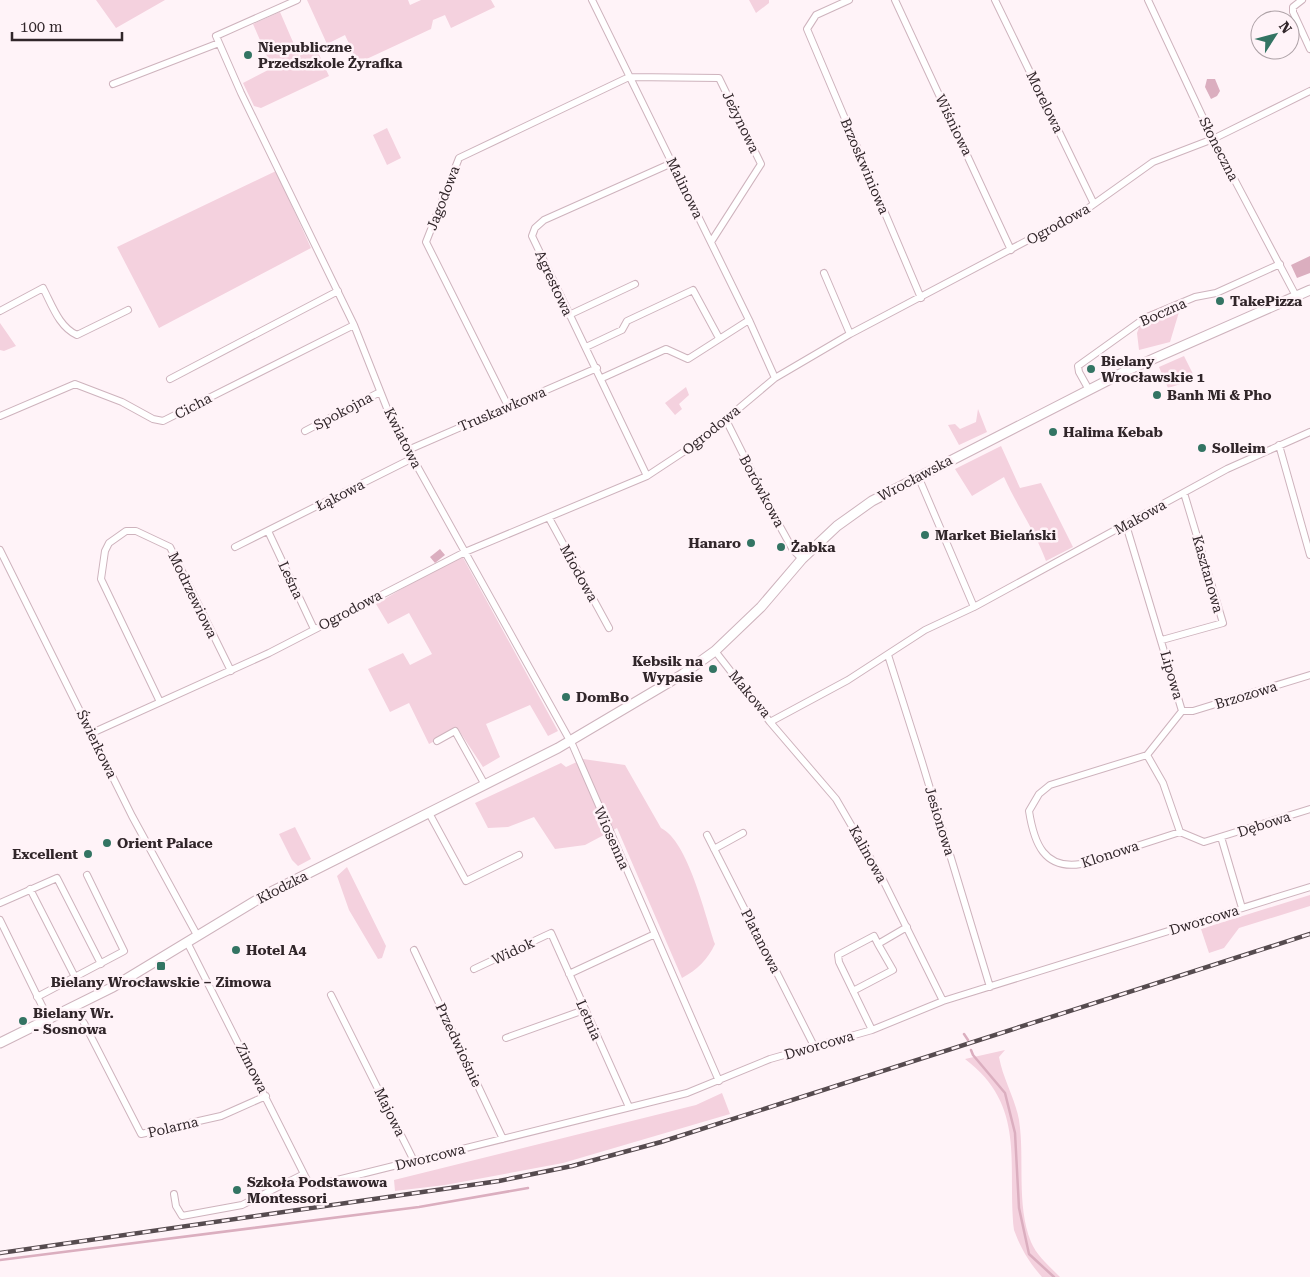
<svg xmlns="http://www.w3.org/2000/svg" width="1310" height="1277" font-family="'Roboto Serif',serif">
	<rect width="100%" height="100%" fill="#fff3f8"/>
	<path fill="#f4d1de" d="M96 0H165L116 28Z
		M307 0H408L410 5 421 0H491L495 7 451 28 445 15 433 20 431 29 358 63 345 35 327 44Z
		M749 0H769V3L756 13Z
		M280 12 299 56 316 48 329 76 261 108 254 106 243 83 272 68 253 24Z
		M387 128 401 158 387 165 373 135Z
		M276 171 311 248 159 328 117 247Z
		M1171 303 1179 312 1170 342 1139 350 1137 333 1144 314Z
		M0 323 16 346 4 351 0 350Z
		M1184 356 1193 374 1186 378 1187 382 1168 388 1159 367Z
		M686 387 689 395 679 404 682 409 675 415 665 403Z
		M978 409 987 432 959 445 948 425 955 424 960 429 976 422Z
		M1001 446 1020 488 1041 483 1073 547 1046 561C1035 531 1017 506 1004 477L972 496 955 469Z
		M461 554 558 731 548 736 530 705 486 724 500 757 483 767 458 729 429 744 409 703 390 712 368 669 403 653 410 665 432 654 409 613 388 624 376 604Z
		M583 759 625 765 661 828C688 841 705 915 715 944 708 959 697 970 682 978L617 828 585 845 555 849 534 817 508 827 488 828 475 803 561 763 566 767Z
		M295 827 311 859 298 866 292 860 279 834Z
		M347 867 386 946 382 958 378 959 349 910 337 876Z
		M1310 895V906L1239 928 1224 948 1209 953 1201 929Z
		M1005 1050 999 1057C1003 1079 1015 1098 1019 1120 1025 1159 1016 1204 1031 1242 1037 1256 1049 1266 1060 1277H1042C1029 1262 1021 1249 1014 1230 1007 1163 1027 1106 965 1059Z
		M722 1093 730 1114 563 1163 445 1185 395 1191 394 1180 696 1105Z"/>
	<path fill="#dbaebf" d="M1207 79H1215L1220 91 1217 96 1211 99 1205 87Z
		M1310 256V273L1297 278 1291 265Z
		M440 549 445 555 435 563 430 557Z"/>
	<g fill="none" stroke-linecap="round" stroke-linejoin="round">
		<path stroke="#dbaebf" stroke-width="2.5" d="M964 1034 968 1040
			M971 1050 973 1055 1005 1093 1015 1133 1019 1208 1029 1254 1054 1277
			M0 1260 419 1207 528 1188"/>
		<defs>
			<path id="street" d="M297 0 216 36 241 93 354 325 392 421 573 746 719 1081
				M592 0 749 320 775 378
				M849 0 816 15 807 29 921 298
				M895 0 1011 250
				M995 0 1094 204
				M1148 0 1213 139 1296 296
				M1302 0 1293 7V12L1310 49
				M113 84 219 43
				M824 273 850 334
				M0 311 43 288C52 305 59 327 77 335L128 310
				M569 315 635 284
				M586 347 622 330 627 321 693 290 719 338
				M602 378 666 349 688 359 749 320
				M170 379 338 291
				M1089 390 1079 372 1078 366 1145 318 1195 297 1216 293 1280 264
				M508 406 426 242 459 158 629 77 719 78 761 164 711 242
				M0 416 75 384 122 402 153 419 163 421 354 325
				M726 420 772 512 793 550 802 559
				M305 431 380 392
				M1279 445 1310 555
				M408 450 597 368
				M647 476 532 236 535 228 544 220 672 163
				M918 476 974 607
				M549 518 609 628
				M1126 525 1182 711 1147 755 1163 783 1180 832 1204 842 1310 809
				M268 531 314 629
				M235 547 413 458
				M0 550 132 816 197 935
				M1162 640 1223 623 1184 493
				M715 651 770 722 848 680 925 630 974 607 1227 469 1310 432
				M888 655 922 762 990 987
				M160 702 101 579 105 551 109 543 126 531H136L170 547 231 671
				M1182 711H1193L1310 675
				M770 722 836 799 883 880 943 1001
				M92 733 269 653 465 552 647 476 700 441 775 378 850 334 1087 209 1153 162 1213 139 1310 91
				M437 741 455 731 485 785
				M1147 755 1050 785 1039 794 1029 811C1034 843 1044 870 1081 864L1180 832
				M429 813 466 881 519 855
				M707 835 814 1046
				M1221 837 1242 908
				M714 849 743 833
				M30 889 75 977
				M0 903 57 878 101 964
				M0 920 49 1020
				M187 942 307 1180 311 1185H317L687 1093 770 1059 872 1030 943 1001 1310 887
				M414 950 503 1139
				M474 969 551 933 629 1107
				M569 974 655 934
				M853 991 893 970 878 944
				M331 995 414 1161
				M37 997 124 951 87 875
				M84 1023 141 1134 221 1116 266 1096
				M872 1030 839 962 838 955 874 936 878 944 907 927
				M506 1038 584 1010
				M174 1194 176 1206 182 1216 242 1205 304 1174"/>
			<path id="secondary" d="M0 1043 113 987 265 895 558 748 683 674 715 651 761 607 802 559 837 526 872 501 1128 370 1310 290"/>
		</defs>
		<use href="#street" stroke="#ceb3bd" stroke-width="8"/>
		<use href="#secondary" stroke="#ceb3bd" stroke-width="11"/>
		<use href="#street" stroke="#fff" stroke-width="6"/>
		<use href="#secondary" stroke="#fff" stroke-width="9"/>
		<defs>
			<path id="rail" d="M0 1253 499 1181 572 1166 661 1142 1310 934"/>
		</defs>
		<use href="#rail" stroke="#564b4f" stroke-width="4.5"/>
		<use href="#rail" stroke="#fff3f8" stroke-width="2.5" stroke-dasharray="8" stroke-linecap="butt"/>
	</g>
	<g fill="#337463" stroke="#fff3f8" stroke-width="2">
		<circle cx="248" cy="55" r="5"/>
		<circle cx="1220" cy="301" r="5"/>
		<circle cx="1091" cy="369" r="5"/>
		<circle cx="1157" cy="395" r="5"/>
		<circle cx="1053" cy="432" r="5"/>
		<circle cx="1202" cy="448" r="5"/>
		<circle cx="925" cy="535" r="5"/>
		<circle cx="751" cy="543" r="5"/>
		<circle cx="781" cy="547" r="5"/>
		<circle cx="713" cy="669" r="5"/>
		<circle cx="566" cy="697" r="5"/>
		<circle cx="107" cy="843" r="5"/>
		<circle cx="88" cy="854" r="5"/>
		<circle cx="236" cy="950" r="5"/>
		<rect x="156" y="961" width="10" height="10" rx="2.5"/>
		<circle cx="23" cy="1021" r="5"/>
		<circle cx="237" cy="1190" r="5"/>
	</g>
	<g text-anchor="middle" stroke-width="5" stroke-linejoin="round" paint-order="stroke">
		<g font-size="14" font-weight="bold" fill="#31262a" stroke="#fff3f8" text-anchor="start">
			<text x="258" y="52">Niepubliczne<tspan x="258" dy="16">Przedszkole Żyrafka</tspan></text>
			<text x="1230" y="306">TakePizza</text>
			<text x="1101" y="366">Bielany<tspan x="1101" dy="16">Wrocławskie 1</tspan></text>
			<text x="1167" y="400">Banh Mi &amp; Pho</text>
			<text x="1063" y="437">Halima Kebab</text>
			<text x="1212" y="453">Solleim</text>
			<text x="935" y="540">Market Bielański</text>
			<text x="741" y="548" text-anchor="end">Hanaro</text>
			<text x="791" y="552">Żabka</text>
			<text x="703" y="666" text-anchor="end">Kebsik na<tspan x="703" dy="16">Wypasie</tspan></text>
			<text x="576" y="702">DomBo</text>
			<text x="117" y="848">Orient Palace</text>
			<text x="78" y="859" text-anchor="end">Excellent</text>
			<text x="246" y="955">Hotel A4</text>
			<text x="161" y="987" text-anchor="middle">Bielany Wrocławskie – Zimowa</text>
			<text x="33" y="1018">Bielany Wr.<tspan x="33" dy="16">- Sosnowa</tspan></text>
			<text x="247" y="1187">Szkoła Podstawowa<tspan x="247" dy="16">Montessori</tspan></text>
		</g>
		<g font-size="14" fill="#31262a" stroke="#fff3f8">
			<text transform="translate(1045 102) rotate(64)" y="5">Morelowa</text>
			<text transform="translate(741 122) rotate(64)" y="5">Jeżynowa</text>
			<text transform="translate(954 125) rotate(64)" y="5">Wiśniowa</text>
			<text transform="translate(1219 149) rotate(63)" y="5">Słoneczna</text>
			<text transform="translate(865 166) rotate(67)" y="5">Brzoskwiniowa</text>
			<text transform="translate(685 188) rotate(64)" y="5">Malinowa</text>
			<text transform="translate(443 198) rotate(-69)" y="5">Jagodowa</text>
			<text transform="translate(1058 224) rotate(-29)" y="5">Ogrodowa</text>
			<text transform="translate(554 283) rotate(65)" y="5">Agrestowa</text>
			<text transform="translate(1163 312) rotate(-24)" y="5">Boczna</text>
			<text transform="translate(193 406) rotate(-28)" y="5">Cicha</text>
			<text transform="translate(502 409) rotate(-23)" y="5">Truskawkowa</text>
			<text transform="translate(343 411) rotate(-28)" y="5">Spokojna</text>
			<text transform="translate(711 430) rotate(-39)" y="5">Ogrodowa</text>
			<text transform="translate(403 438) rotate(63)" y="5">Kwiatowa</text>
			<text transform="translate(915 478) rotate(-28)" y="5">Wrocławska</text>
			<text transform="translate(762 491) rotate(62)" y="5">Borówkowa</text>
			<text transform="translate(340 495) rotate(-27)" y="5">Łąkowa</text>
			<text transform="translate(1140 517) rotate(-29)" y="5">Makowa</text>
			<text transform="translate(579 573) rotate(61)" y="5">Miodowa</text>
			<text transform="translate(1208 574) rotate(74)" y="5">Kasztanowa</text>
			<text transform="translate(291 580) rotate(65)" y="5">Leśna</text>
			<text transform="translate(193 595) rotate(64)" y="5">Modrzewiowa</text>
			<text transform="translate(350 610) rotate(-28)" y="5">Ogrodowa</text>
			<text transform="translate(1172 675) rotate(74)" y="5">Lipowa</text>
			<text transform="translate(750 694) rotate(50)" y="5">Makowa</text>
			<text transform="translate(1246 695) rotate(-17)" y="5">Brzozowa</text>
			<text transform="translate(97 744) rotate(64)" y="5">Świerkowa</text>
			<text transform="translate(940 821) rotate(73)" y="5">Jesionowa</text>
			<text transform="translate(1264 824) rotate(-18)" y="5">Dębowa</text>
			<text transform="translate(612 838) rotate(66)" y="5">Wiosenna</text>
			<text transform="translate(868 854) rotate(61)" y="5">Kalinowa</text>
			<text transform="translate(1110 854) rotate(-18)" y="5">Klonowa</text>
			<text transform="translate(282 887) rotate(-27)" y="5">Kłodzka</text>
			<text transform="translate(1204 920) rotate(-17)" y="5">Dworcowa</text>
			<text transform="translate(761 941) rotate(63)" y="5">Platanowa</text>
			<text transform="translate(513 951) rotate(-25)" y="5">Widok</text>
			<text transform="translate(589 1020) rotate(66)" y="5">Letnia</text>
			<text transform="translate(459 1045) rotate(65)" y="5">Przedwiośnie</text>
			<text transform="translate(819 1045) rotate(-16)" y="5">Dworcowa</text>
			<text transform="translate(252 1068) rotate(63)" y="5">Zimowa</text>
			<text transform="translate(390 1112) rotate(64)" y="5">Majowa</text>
			<text transform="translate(173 1127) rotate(-13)" y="5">Polarna</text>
			<text transform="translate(430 1157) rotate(-14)" y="5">Dworcowa</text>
		</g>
	</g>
	<g transform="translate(1275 35) rotate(54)"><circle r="24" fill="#fff3f8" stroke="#ada1a6"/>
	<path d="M0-4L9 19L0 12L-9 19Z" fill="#337463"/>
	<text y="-8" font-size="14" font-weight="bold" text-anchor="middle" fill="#31262a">N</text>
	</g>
	<path d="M12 32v8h110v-8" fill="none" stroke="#31262a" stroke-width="2.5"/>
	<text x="20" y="32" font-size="15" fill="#31262a" stroke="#fff3f8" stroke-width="4" paint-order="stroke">100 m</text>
</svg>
